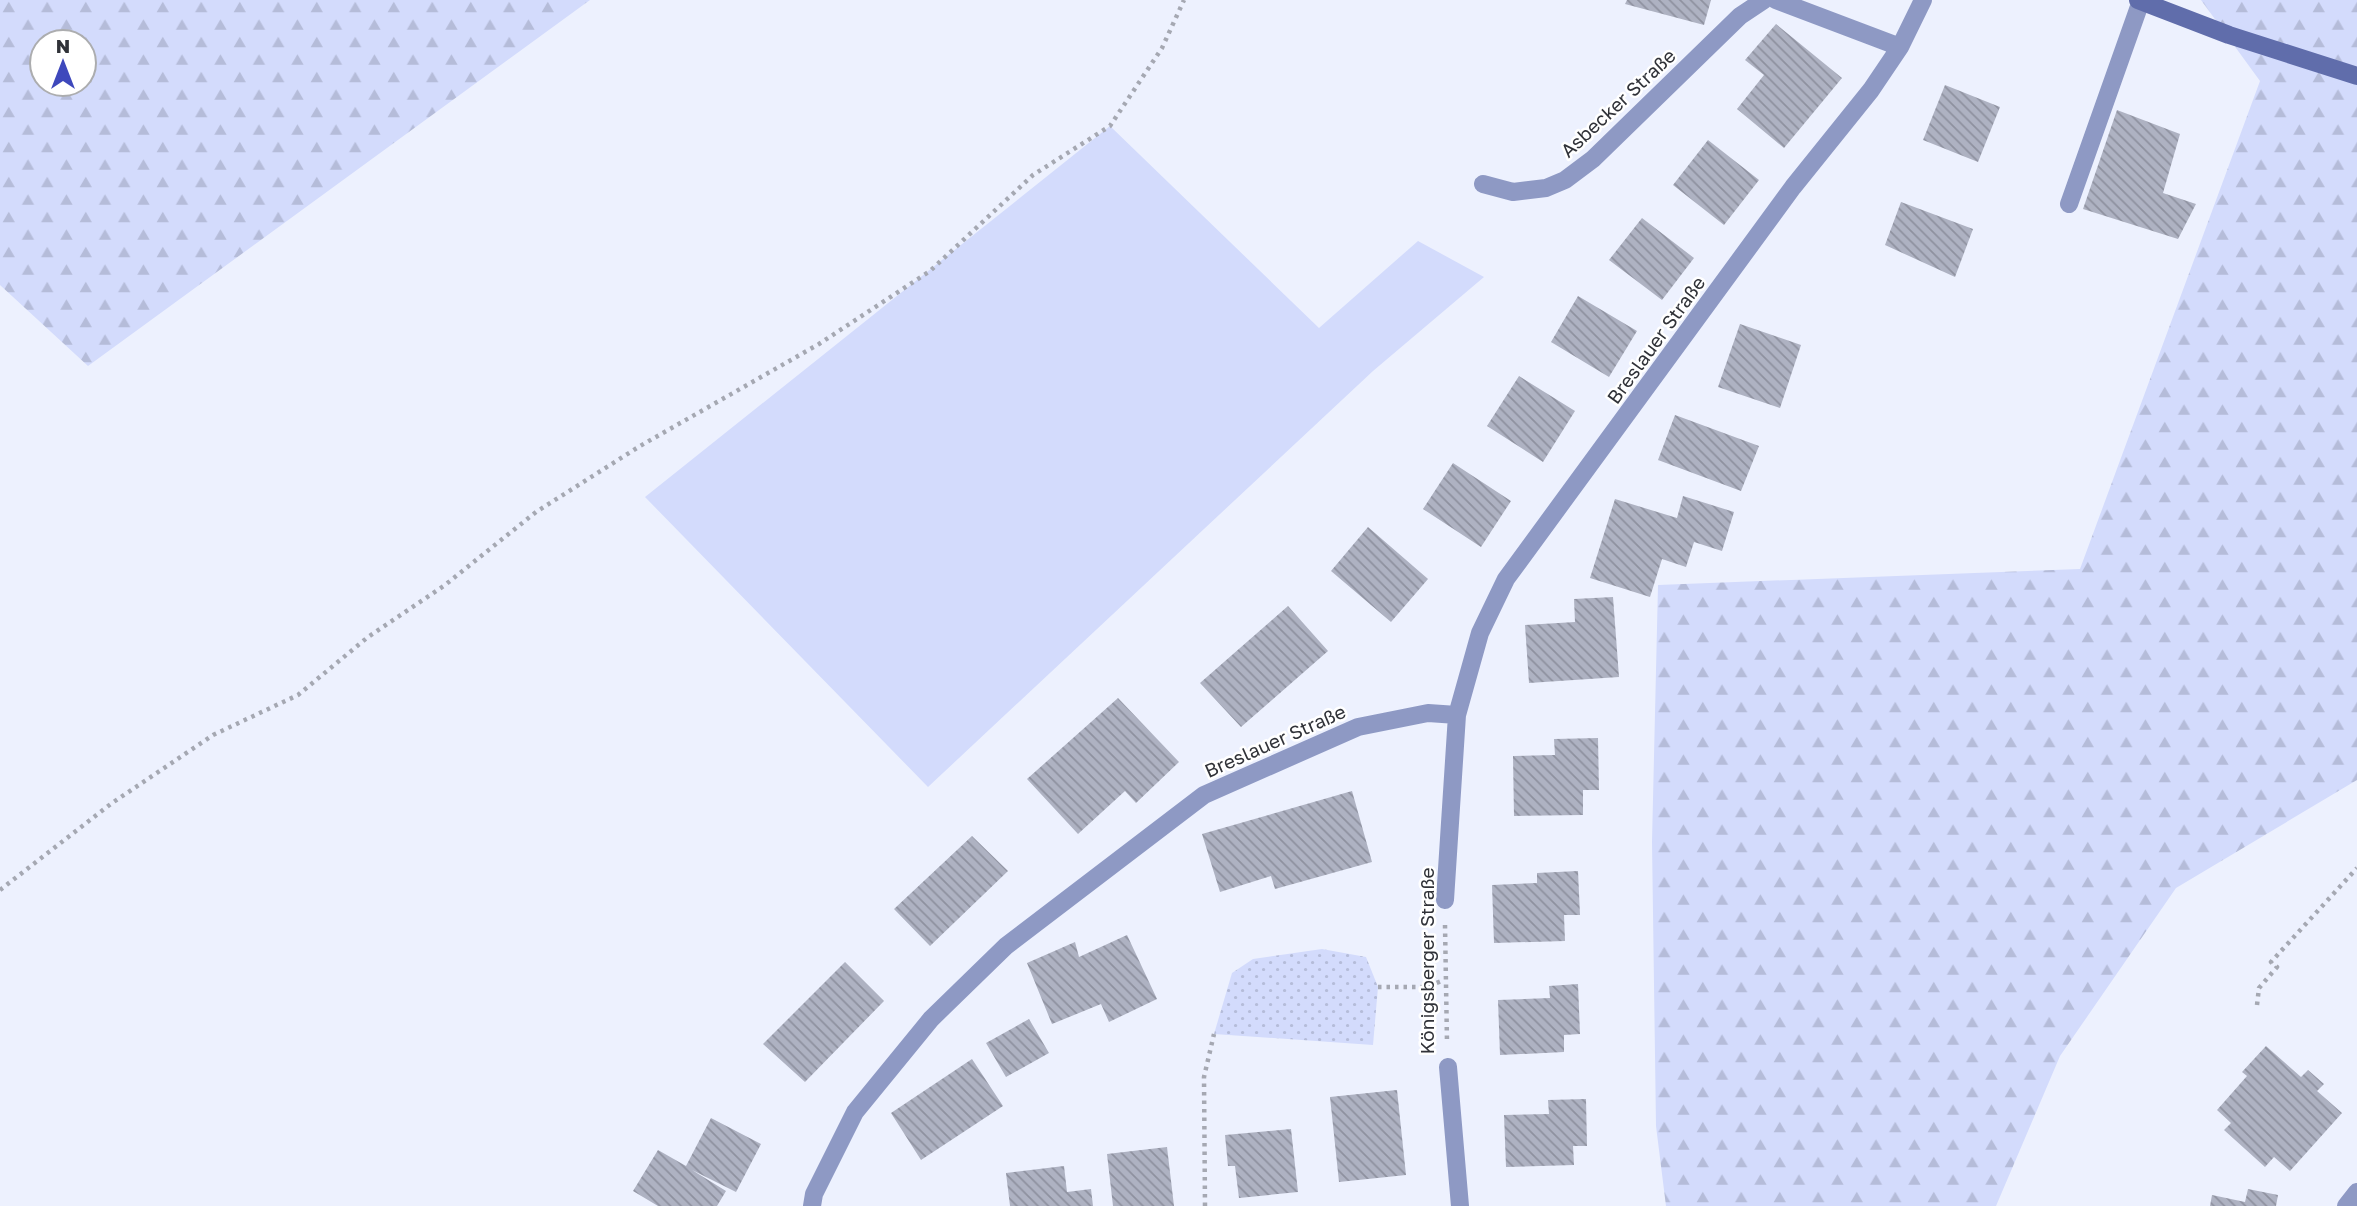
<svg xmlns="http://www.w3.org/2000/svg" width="2357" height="1206" font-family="'Golos Text',sans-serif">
	<defs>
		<pattern id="green-dots" width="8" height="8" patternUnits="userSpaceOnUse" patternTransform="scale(1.75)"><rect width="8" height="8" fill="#d3dbfc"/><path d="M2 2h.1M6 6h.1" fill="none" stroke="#b5bcd9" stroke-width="1.8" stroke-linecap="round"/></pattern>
		<pattern id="forest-firs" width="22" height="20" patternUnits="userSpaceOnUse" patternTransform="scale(1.75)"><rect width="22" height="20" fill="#d3dbfc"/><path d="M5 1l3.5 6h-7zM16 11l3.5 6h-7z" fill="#b5bcd9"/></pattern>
		<pattern id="building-back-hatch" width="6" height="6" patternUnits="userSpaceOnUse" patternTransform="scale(1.75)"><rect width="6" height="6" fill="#aeb2c2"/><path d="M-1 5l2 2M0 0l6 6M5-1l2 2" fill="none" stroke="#8e919f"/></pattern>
	</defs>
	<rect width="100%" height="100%" fill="#edf1fe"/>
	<path fill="url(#green-dots)" d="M1322 949 1366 957 1378 987 1373 1045 1214 1034 1232 973 1253 959Z"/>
	<path fill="url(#forest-firs)" fill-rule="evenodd" d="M0 0H590L88 366 0 285ZM84 42V84H42V42Z
		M2201 0H2357V780L2176 888 2060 1056 1996 1206H1666L1656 1126 1652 842 1658 585 2080 569 2260 81Z"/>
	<path fill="#d3dbfc" d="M1110 126 1319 328 1418 241 1484 277 1373 371 928 787 645 497Z"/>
	<path fill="url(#building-back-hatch)" d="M1627 0H1711L1704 25 1625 4Z
		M1776 24 1842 78 1784 148 1737 109 1764 75 1745 60Z
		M1945 85 2000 107 1978 162 1923 140Z
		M2117 110 2180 134 2163 193 2196 204 2178 239 2083 209Z
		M1708 140 1759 180 1724 225 1673 185Z
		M1901 202 1973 229 1955 277 1885 245Z
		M1642 218 1694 258 1662 300 1609 260Z
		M1578 296 1637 331 1609 377 1551 342Z
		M1740 324 1801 345 1780 408 1718 387Z
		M1519 376 1575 411 1543 462 1487 426Z
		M1675 415 1759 446 1741 491 1658 460Z
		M1453 463 1511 501 1481 547 1423 509Z
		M1683 496 1734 512 1722 551 1694 542 1686 567 1662 559 1650 597 1590 578 1615 499 1677 518Z
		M1368 527 1428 579 1391 622 1331 571Z
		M1613 597 1619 677 1529 683 1525 625 1575 622 1574 599Z
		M1288 606 1328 651 1241 727 1200 683Z
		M1118 698 1179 762 1136 803 1125 791 1078 834 1027 779Z
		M1598 738 1599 790H1583V815L1514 816 1513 756 1555 755 1554 739Z
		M1352 791 1372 862 1275 889 1271 876 1220 892 1202 834Z
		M972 836 1008 871 930 946 894 909Z
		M1578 871 1580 915H1564L1565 941 1494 943 1492 885 1537 883V873Z
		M1127 935 1157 999 1109 1022 1101 1004 1052 1024 1027 963 1075 942 1079 957Z
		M845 962 884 1001 805 1082 763 1044Z
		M1578 984 1580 1034 1564 1035V1052L1500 1055 1498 1000 1550 998 1549 986Z
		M1029 1019 1049 1053 1006 1077 986 1043Z
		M2266 1046 2301 1077 2308 1070 2324 1084 2317 1091 2342 1113 2290 1171 2274 1157 2265 1167 2224 1130 2231 1123 2217 1110 2247 1076 2242 1072Z
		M972 1059 1003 1106 921 1160 891 1113Z
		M1397 1090 1406 1175 1339 1182 1330 1097Z
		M1586 1099 1587 1146H1573L1574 1165 1506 1167 1504 1115 1549 1114 1548 1100Z
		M711 1118 761 1144 736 1192 692 1170 726 1191 717 1206H658L633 1191 658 1150 686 1166Z
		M1291 1129 1298 1192 1239 1198 1235 1166H1228L1225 1135Z
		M1167 1147 1174 1206H1113L1107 1154Z
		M1064 1166 1067 1192 1091 1189 1093 1206H1010L1006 1173Z
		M2248 1189 2278 1195 2276 1206H2210L2212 1195 2245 1202Z"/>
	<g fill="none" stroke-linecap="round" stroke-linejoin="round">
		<path stroke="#a5a8b2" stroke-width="4.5" stroke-dasharray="3.5 5" stroke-linecap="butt" d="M0 890 112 803 213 735 298 695 368 637 445 585 536 512 640 446 819 344 930 271 1033 175 1110 126 1162 48 1184 0
			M1445 925 1447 1042
			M1378 987H1426L1444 980
			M2257 1005 2259 988 2277 967 2271 962 2357 868
			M1205 1206 1204 1077 1214 1034"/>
		<path stroke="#8e99c4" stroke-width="18" d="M2069 204 2141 1"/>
		<path stroke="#8e99c4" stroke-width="18" d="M1776 0 1900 47
			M1483 184 1513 192 1546 188 1565 180 1593 159 1740 16 1764 0
			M1445 900 1457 715
			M1448 1067 1460 1206
			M812 1206 814 1194 855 1112 931 1019 1006 946 1204 795 1358 727 1428 713 1457 715 1480 633 1506 579 1793 187 1871 90 1900 47 1923 0
			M2346 1206 2357 1192"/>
		<path stroke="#606dab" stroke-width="18" d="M2138 0 2229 35 2357 76"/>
	</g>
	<g text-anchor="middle" stroke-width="5" stroke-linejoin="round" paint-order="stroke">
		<g font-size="19" fill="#303238" stroke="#fff">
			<text transform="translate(1618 103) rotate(-43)" y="7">Asbecker Straße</text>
			<text transform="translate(1656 340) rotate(-54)" y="7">Breslauer Straße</text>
			<text transform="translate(1275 741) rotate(-24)" y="7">Breslauer Straße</text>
			<text transform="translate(1427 961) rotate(-90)" y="7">Königsberger Straße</text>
		</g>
	</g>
	<g transform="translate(63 63)"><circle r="33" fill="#ffffff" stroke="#acadaf" stroke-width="2"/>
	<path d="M0-5L12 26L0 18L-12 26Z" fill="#3e48bc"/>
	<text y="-10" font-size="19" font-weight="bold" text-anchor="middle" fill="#303238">N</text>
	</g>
</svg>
